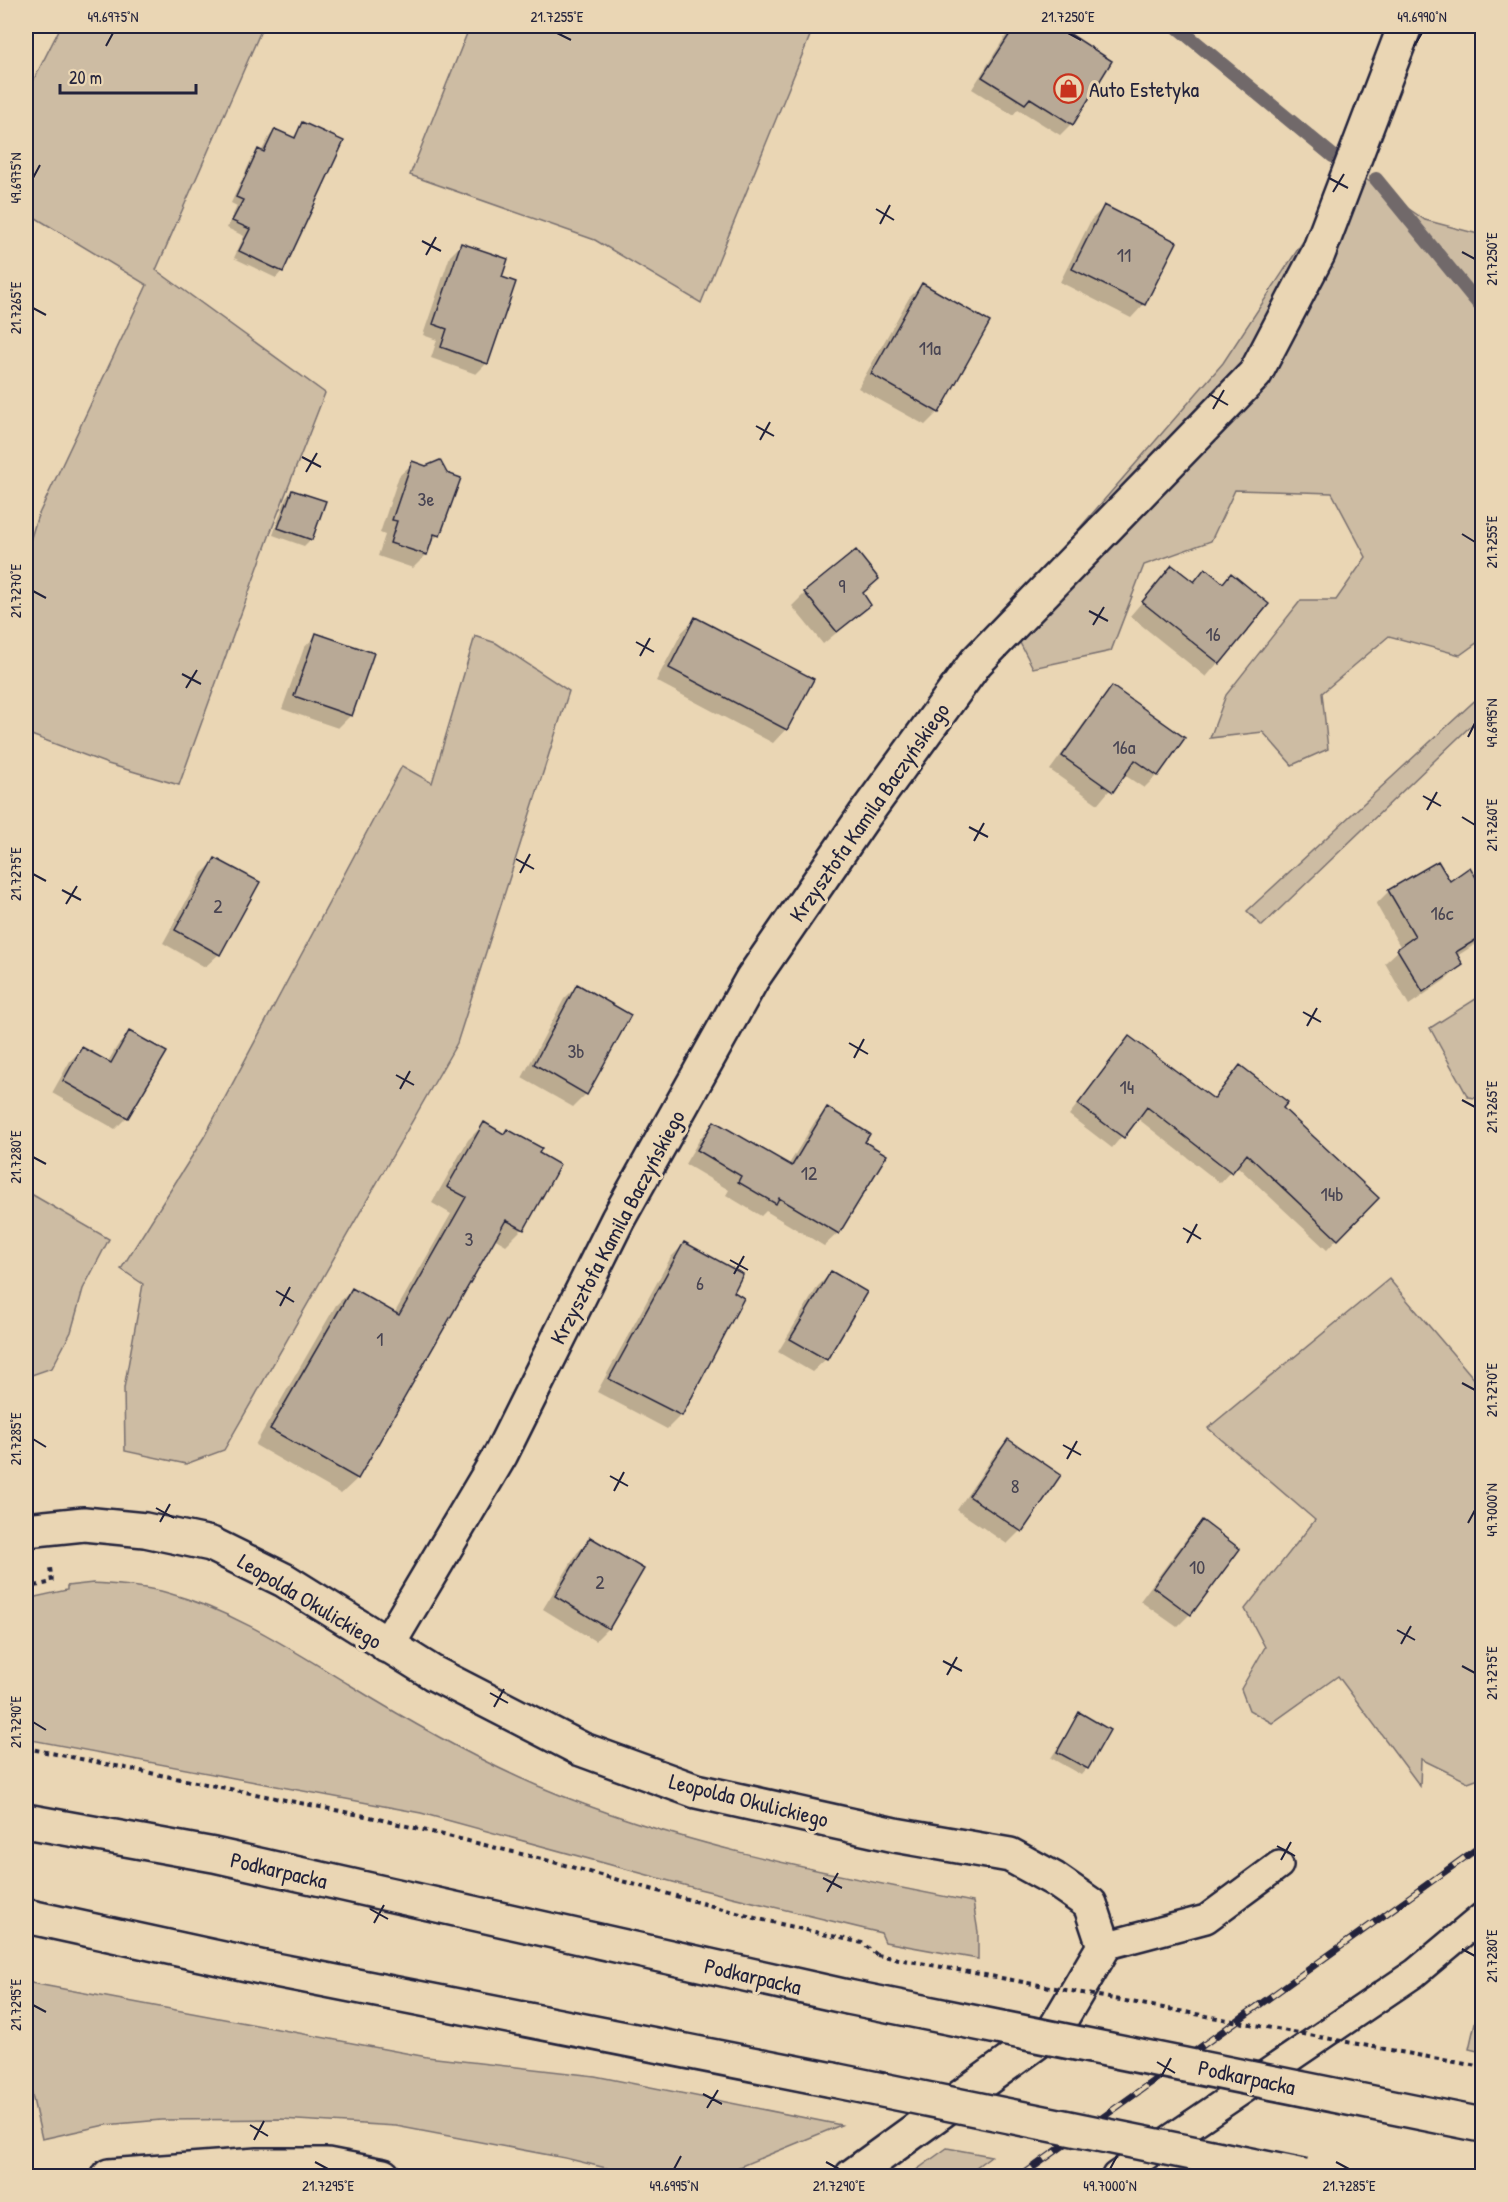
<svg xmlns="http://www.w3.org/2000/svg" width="1508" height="2202" font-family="'Patrick Hand',sans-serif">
	<rect width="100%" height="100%" fill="#ead6b4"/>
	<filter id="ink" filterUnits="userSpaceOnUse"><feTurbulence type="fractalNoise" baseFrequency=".0167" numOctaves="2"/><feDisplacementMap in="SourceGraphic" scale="12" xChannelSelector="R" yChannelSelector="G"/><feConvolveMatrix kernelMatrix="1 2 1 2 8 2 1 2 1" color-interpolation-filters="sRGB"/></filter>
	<g filter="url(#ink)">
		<path fill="#cdbca3" stroke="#786f6f" stroke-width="1.5" d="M61 26H263L156 270 325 393 271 531 179 785 108 764 26 733V554L37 518 147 285 26 212V95Z
			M470 26H814L701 303 595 240 410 175Z
			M1354 171 1425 220 1482 235V639L1460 655 1389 636 1322 693 1328 749 1292 765 1263 732 1210 738 1226 695 1301 600H1336L1366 557 1332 493 1235 490 1211 541 1144 565 1111 651 1033 668 1005 614 1223 363 1302 243Z
			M475 636 496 643 569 691 457 1043 224 1450 186 1464 125 1451 124 1388 143 1284 121 1269 204 1137 402 766 432 783Z
			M1482 694V715L1262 926 1247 911Z
			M1482 995V1099L1468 1097 1430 1028Z
			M26 1191 109 1239 83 1289 71 1332 52 1368 26 1377Z
			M1389 1279 1482 1388V1777L1468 1782 1421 1759 1420 1786 1338 1676 1272 1723 1249 1710 1241 1689 1265 1647 1245 1609 1315 1520 1208 1428Z
			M93 1583C118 1585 144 1586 168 1593 234 1611 292 1650 350 1685 410 1722 473 1758 538 1786 677 1845 825 1873 973 1902L978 1932V1959L885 1942 881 1933 695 1888 421 1813 26 1739V1599L67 1590V1586Z
			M26 1982 427 2057 595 2076 841 2125 717 2176H639L565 2158 396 2126 281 2119 161 2120 105 2125 42 2139 30 2086 26 2087Z
			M1482 1992V2052L1469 2049Z
			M947 2148 991 2156 964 2176H908Z"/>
		<path fill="#0003" d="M1012 26H1055L1110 61 1071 124 1060 135 1018 109 1013 115 972 89Z
			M302 124 282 271 276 278 234 258 244 236 227 228 237 206 231 203 252 158 258 151 261 152 269 137 275 130 293 138Z
			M1104 207 1144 304 1131 318 1060 282 1091 220Z
			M461 245 500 278 487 363 476 374 431 358 437 340 423 335 450 256Z
			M922 285 938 412 925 425 858 388 909 298Z
			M413 463 459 479 438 535 429 545 426 555 413 568 378 556 385 535 380 533 399 476Z
			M292 491 311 539 304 546 273 535 286 498Z
			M1172 567 1193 583 1205 570 1223 584 1267 604 1206 677 1130 616Z
			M805 593 862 594 870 605 823 644 792 606Z
			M695 619 786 729 773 743 656 681 682 632Z
			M317 634 351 715 338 728 282 709 304 648Z
			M1112 688 1157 775 1144 788 1123 774 1098 804 1050 770 1099 702Z
			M216 860 219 954 205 967 163 943 202 873Z
			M1469 869 1482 891V940L1457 956 1462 964 1448 978 1409 1005 1385 963 1401 948 1376 904 1389 891 1449 883Z
			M577 986 586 1094 573 1107 522 1078 564 999Z
			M130 1033 127 1117 115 1129 52 1093 70 1061 82 1049 107 1063 118 1045Z
			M1129 1038 1213 1100 1240 1067 1281 1108 1337 1239 1327 1250 1236 1165 1220 1183 1137 1118 1112 1148 1069 1115Z
			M827 1109 863 1143 838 1233 824 1246 766 1211 761 1216 726 1195 729 1190 685 1164 701 1137 714 1123 788 1166 814 1123Z
			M484 1124 522 1229 506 1245 494 1238 357 1479 341 1494 255 1445 336 1305 352 1290 394 1314 451 1214 432 1203 468 1140Z
			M684 1244 732 1293 681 1415 667 1429 597 1392 671 1257Z
			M831 1273 826 1359 812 1372 778 1352 818 1286Z
			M1008 1440 1059 1476 1020 1531 1007 1544 957 1510 995 1454Z
			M1202 1522 1190 1614 1177 1627 1140 1601 1189 1535Z
			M591 1539 608 1628 595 1641 543 1609 577 1553Z
			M1079 1714 1087 1768 1081 1775 1051 1758Z"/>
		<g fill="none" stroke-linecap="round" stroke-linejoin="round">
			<path stroke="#71696b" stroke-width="14" d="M1176 26 1333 156
				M1376 179 1482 308"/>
		</g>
		<path fill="#b8a996" stroke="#22223b" stroke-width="1.5" d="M1015 26H1058L1112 61 1073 125 1030 98 1025 104 982 77Z
			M302 122 344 141 283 272 239 251 250 229 232 221 243 200 236 197 258 149 264 152 275 129 295 138Z
			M1104 205 1177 242 1145 305 1072 269Z
			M461 243 508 259 502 277 516 282 488 364 441 347 447 329 433 324Z
			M922 283 990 322 939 413 871 374Z
			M440 460 447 473 461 478 440 536 434 534 427 555 390 543 397 521 392 520 412 461 426 466Z
			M292 490 326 501 312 540 278 528Z
			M856 550 879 579 863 593 871 605 837 632 804 592Z
			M1172 565 1194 582 1205 568 1223 583 1231 573 1269 604 1220 664 1142 602Z
			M695 617 814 679 787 730 669 668Z
			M316 633 374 653 352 716 294 696Z
			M1112 686 1185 738 1158 776 1135 760 1113 792 1062 756Z
			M215 858 260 882 220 955 175 930Z
			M1438 861 1450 881 1470 867 1482 888V936L1456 952 1463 965 1423 992 1397 949 1415 936 1388 890Z
			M577 984 631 1015 587 1095 534 1064Z
			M129 1031 167 1052 128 1118 63 1081 82 1047 111 1063Z
			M1129 1036 1214 1099 1240 1065 1288 1102 1283 1108 1379 1198 1338 1240 1247 1154 1232 1173 1147 1107 1124 1138 1078 1104Z
			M827 1107 870 1134 865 1142 887 1155 839 1234 779 1198 776 1204 738 1182 741 1176 697 1150 714 1121 792 1166Z
			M484 1122 504 1134 507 1129 542 1148 539 1153 560 1165 524 1230 506 1220 358 1479 270 1429 352 1288 399 1315 466 1197 447 1187Z
			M684 1242 743 1274 734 1292 744 1298 682 1416 609 1379Z
			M831 1271 867 1292 827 1360 790 1339Z
			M1008 1439 1061 1475 1022 1532 969 1496Z
			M1202 1520 1240 1549 1191 1615 1153 1587Z
			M590 1537 644 1569 609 1629 555 1596Z
			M1079 1712 1110 1730 1088 1769 1057 1752Z"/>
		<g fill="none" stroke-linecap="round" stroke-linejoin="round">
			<defs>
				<path id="service" d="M1104 1946 1206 1919 1279 1865
					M1116 2176 1415 1973 1482 1917"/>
				<path id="minor" d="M26 1530 84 1524 145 1530 211 1544 284 1580 433 1673 581 1749 696 1791 895 1835 1010 1855 1054 1879 1090 1904 1104 1946 1055 2029 852 2176
					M387 1646 501 1454 618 1219 752 979 864 816 976 662 1255 374 1318 254 1405 26
					M109 2176 257 2165H327L383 2176"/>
				<path id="primary" d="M26 1821 214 1855 848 1997
					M26 1916 260 1967 833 2080"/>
			</defs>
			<use href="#service" stroke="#22223b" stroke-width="32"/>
			<use href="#minor" stroke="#22223b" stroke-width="38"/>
			<use href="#primary" stroke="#22223b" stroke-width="38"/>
			<path stroke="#22223b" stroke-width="4" stroke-dasharray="4.5 4.5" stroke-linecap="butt" d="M26 1588 52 1582 50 1568
				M26 1748 370 1817 550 1861 755 1918 862 1943 877 1955"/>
			<use href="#service" stroke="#ead6b4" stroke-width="27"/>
			<use href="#minor" stroke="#ead6b4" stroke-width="33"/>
			<use href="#primary" stroke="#ead6b4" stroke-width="33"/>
			<defs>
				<path id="rail" d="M1021 2176 1482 1845"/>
			</defs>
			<use href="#rail" stroke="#22223b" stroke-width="7"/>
			<use href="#rail" stroke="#ead6b4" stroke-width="4.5" stroke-dasharray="14" stroke-linecap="butt"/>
			<defs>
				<path id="primary-bridge" d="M848 1997 1482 2125
					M833 2080 1304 2176"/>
			</defs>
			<use href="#primary-bridge" stroke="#22223b" stroke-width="38" stroke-linecap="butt"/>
			<path stroke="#22223b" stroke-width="4" stroke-dasharray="4.5 4.5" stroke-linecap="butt" d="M877 1955 1482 2067"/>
			<use href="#primary-bridge" stroke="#ead6b4" stroke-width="33"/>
		</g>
	</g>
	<path fill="none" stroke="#22223b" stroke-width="2" d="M557 33 571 40M1068 33 1081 40M106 46 113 33M1414 46 1422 33M33 178 40 165M1329 178 1348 188M1333 192 1344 174M876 209 894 220M880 224 890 205M422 241 441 251M1462 252 1475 259M426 255 436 237M33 308 46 315M1209 394 1228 405M1213 409 1224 390M756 426 774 436M760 440 770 422M302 457 321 467M306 472 317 453M1462 534 1475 542M33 591 46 598M1089 611 1108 621M1093 625 1104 607M636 642 654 652M640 656 650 638M182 674 201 684M186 688 197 670M1468 737 1475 723M1423 796 1441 806M1427 810 1437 792M1462 817 1475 825M969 827 988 837M974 841 984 823M516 859 534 869M520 873 530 854M33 874 46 881M62 890 81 900M66 904 77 886M1303 1012 1321 1022M1307 1026 1317 1008M849 1043 868 1054M854 1058 864 1039M396 1075 414 1085M400 1089 410 1071M1462 1100 1475 1107M33 1157 46 1164M1183 1228 1201 1239M1187 1243 1197 1224M730 1260 748 1270M734 1274 744 1256M276 1291 294 1302M280 1306 290 1287M1462 1383 1475 1390M33 1439 46 1447M1063 1445 1081 1455M1067 1459 1077 1441M610 1476 628 1486M614 1491 624 1472M156 1508 174 1518M160 1522 170 1504M1468 1523 1475 1510M1397 1630 1415 1640M1401 1644 1411 1626M943 1661 962 1671M1462 1666 1475 1673M947 1675 957 1657M490 1693 508 1703M494 1707 504 1689M33 1722 46 1730M1277 1846 1295 1856M1281 1860 1291 1842M823 1878 842 1888M827 1892 838 1873M370 1909 388 1919M374 1923 384 1905M1462 1949 1475 1956M33 2005 46 2012M1157 2062 1175 2073M1161 2077 1171 2058M703 2094 722 2104M707 2108 718 2090M250 2125 268 2136M254 2140 264 2121M315 2162 328 2169M826 2162 839 2169M1336 2162 1349 2169M674 2169 681 2156M1110 2169 1117 2156"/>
	<defs>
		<symbol id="shop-ring" viewBox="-11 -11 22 22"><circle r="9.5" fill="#ead6b4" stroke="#c8321e" stroke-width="1.5"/><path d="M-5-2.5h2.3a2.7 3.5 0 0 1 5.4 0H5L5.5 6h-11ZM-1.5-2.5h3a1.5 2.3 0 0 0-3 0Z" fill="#c8321e"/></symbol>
	</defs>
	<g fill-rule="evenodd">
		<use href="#shop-ring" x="1052" y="72" width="33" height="33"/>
	</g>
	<g text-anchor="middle" stroke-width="6" stroke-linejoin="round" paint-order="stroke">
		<g font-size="20" fill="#484452">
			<text x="1124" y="262">11</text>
			<text x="930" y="355">11a</text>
			<text x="426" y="506">3e</text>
			<text x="842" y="593">9</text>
			<text x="1213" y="641">16</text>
			<text x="1124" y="754">16a</text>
			<text x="218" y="913">2</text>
			<text x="1442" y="920">16c</text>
			<text x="576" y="1058">3b</text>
			<text x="1127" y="1094">14</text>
			<text x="809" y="1180">12</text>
			<text x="1332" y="1201">14b</text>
			<text x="469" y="1246">3</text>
			<text x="700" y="1290">6</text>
			<text x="380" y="1346">1</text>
			<text x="1015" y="1493">8</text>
			<text x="1197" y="1574">10</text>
			<text x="600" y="1589">2</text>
		</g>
		<g font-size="22" fill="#22223b" stroke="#ead6b4" text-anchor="start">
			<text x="1089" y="97">Auto Estetyka</text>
		</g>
		<g font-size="22" fill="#22223b" stroke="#ead6b4">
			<text transform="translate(869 812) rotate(-55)" y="8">Krzysztofa Kamila Baczyńskiego</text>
			<text transform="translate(617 1227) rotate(-62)" y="8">Krzysztofa Kamila Baczyńskiego</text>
			<text transform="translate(310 1601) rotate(31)" y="8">Leopolda Okulickiego</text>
			<text transform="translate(749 1800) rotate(14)" y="8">Leopolda Okulickiego</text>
			<text transform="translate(279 1870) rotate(13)" y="8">Podkarpacka</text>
			<text transform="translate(753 1976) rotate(13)" y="8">Podkarpacka</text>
			<text transform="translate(1247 2077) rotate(12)" y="8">Podkarpacka</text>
		</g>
	</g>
	<rect width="1508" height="2202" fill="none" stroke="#ead6b4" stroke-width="66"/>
	<path d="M60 84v9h136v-9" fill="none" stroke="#22223b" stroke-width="3"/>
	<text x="69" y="84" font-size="18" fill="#22223b" stroke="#ead6b4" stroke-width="4.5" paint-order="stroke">20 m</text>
	<rect x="33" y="33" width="1442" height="2136" fill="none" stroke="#22223b" stroke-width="2"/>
	<g font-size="15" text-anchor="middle" fill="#22223b">
		<text x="113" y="22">49.6975°N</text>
		<text x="557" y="22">21.7255°E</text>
		<text x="1068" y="22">21.7250°E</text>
		<text x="1422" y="22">49.6990°N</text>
		<text transform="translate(16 178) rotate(-90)" y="5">49.6975°N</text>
		<text transform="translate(1492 259) rotate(-90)" y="5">21.7250°E</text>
		<text transform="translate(16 308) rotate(-90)" y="5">21.7265°E</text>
		<text transform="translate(1492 542) rotate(-90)" y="5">21.7255°E</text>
		<text transform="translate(16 591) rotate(-90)" y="5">21.7270°E</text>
		<text transform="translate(1492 723) rotate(-90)" y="5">49.6995°N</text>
		<text transform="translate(1492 825) rotate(-90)" y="5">21.7260°E</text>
		<text transform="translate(16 874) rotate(-90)" y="5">21.7275°E</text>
		<text transform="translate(1492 1107) rotate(-90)" y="5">21.7265°E</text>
		<text transform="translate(16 1157) rotate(-90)" y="5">21.7280°E</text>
		<text transform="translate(1492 1390) rotate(-90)" y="5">21.7270°E</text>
		<text transform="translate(16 1439) rotate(-90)" y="5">21.7285°E</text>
		<text transform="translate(1492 1510) rotate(-90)" y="5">49.7000°N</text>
		<text transform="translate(1492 1673) rotate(-90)" y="5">21.7275°E</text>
		<text transform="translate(16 1722) rotate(-90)" y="5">21.7290°E</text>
		<text transform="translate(1492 1956) rotate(-90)" y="5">21.7280°E</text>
		<text transform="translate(16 2005) rotate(-90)" y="5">21.7295°E</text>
		<text x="328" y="2191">21.7295°E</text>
		<text x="674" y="2191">49.6995°N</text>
		<text x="839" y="2191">21.7290°E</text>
		<text x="1110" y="2191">49.7000°N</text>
		<text x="1349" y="2191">21.7285°E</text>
	</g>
</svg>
